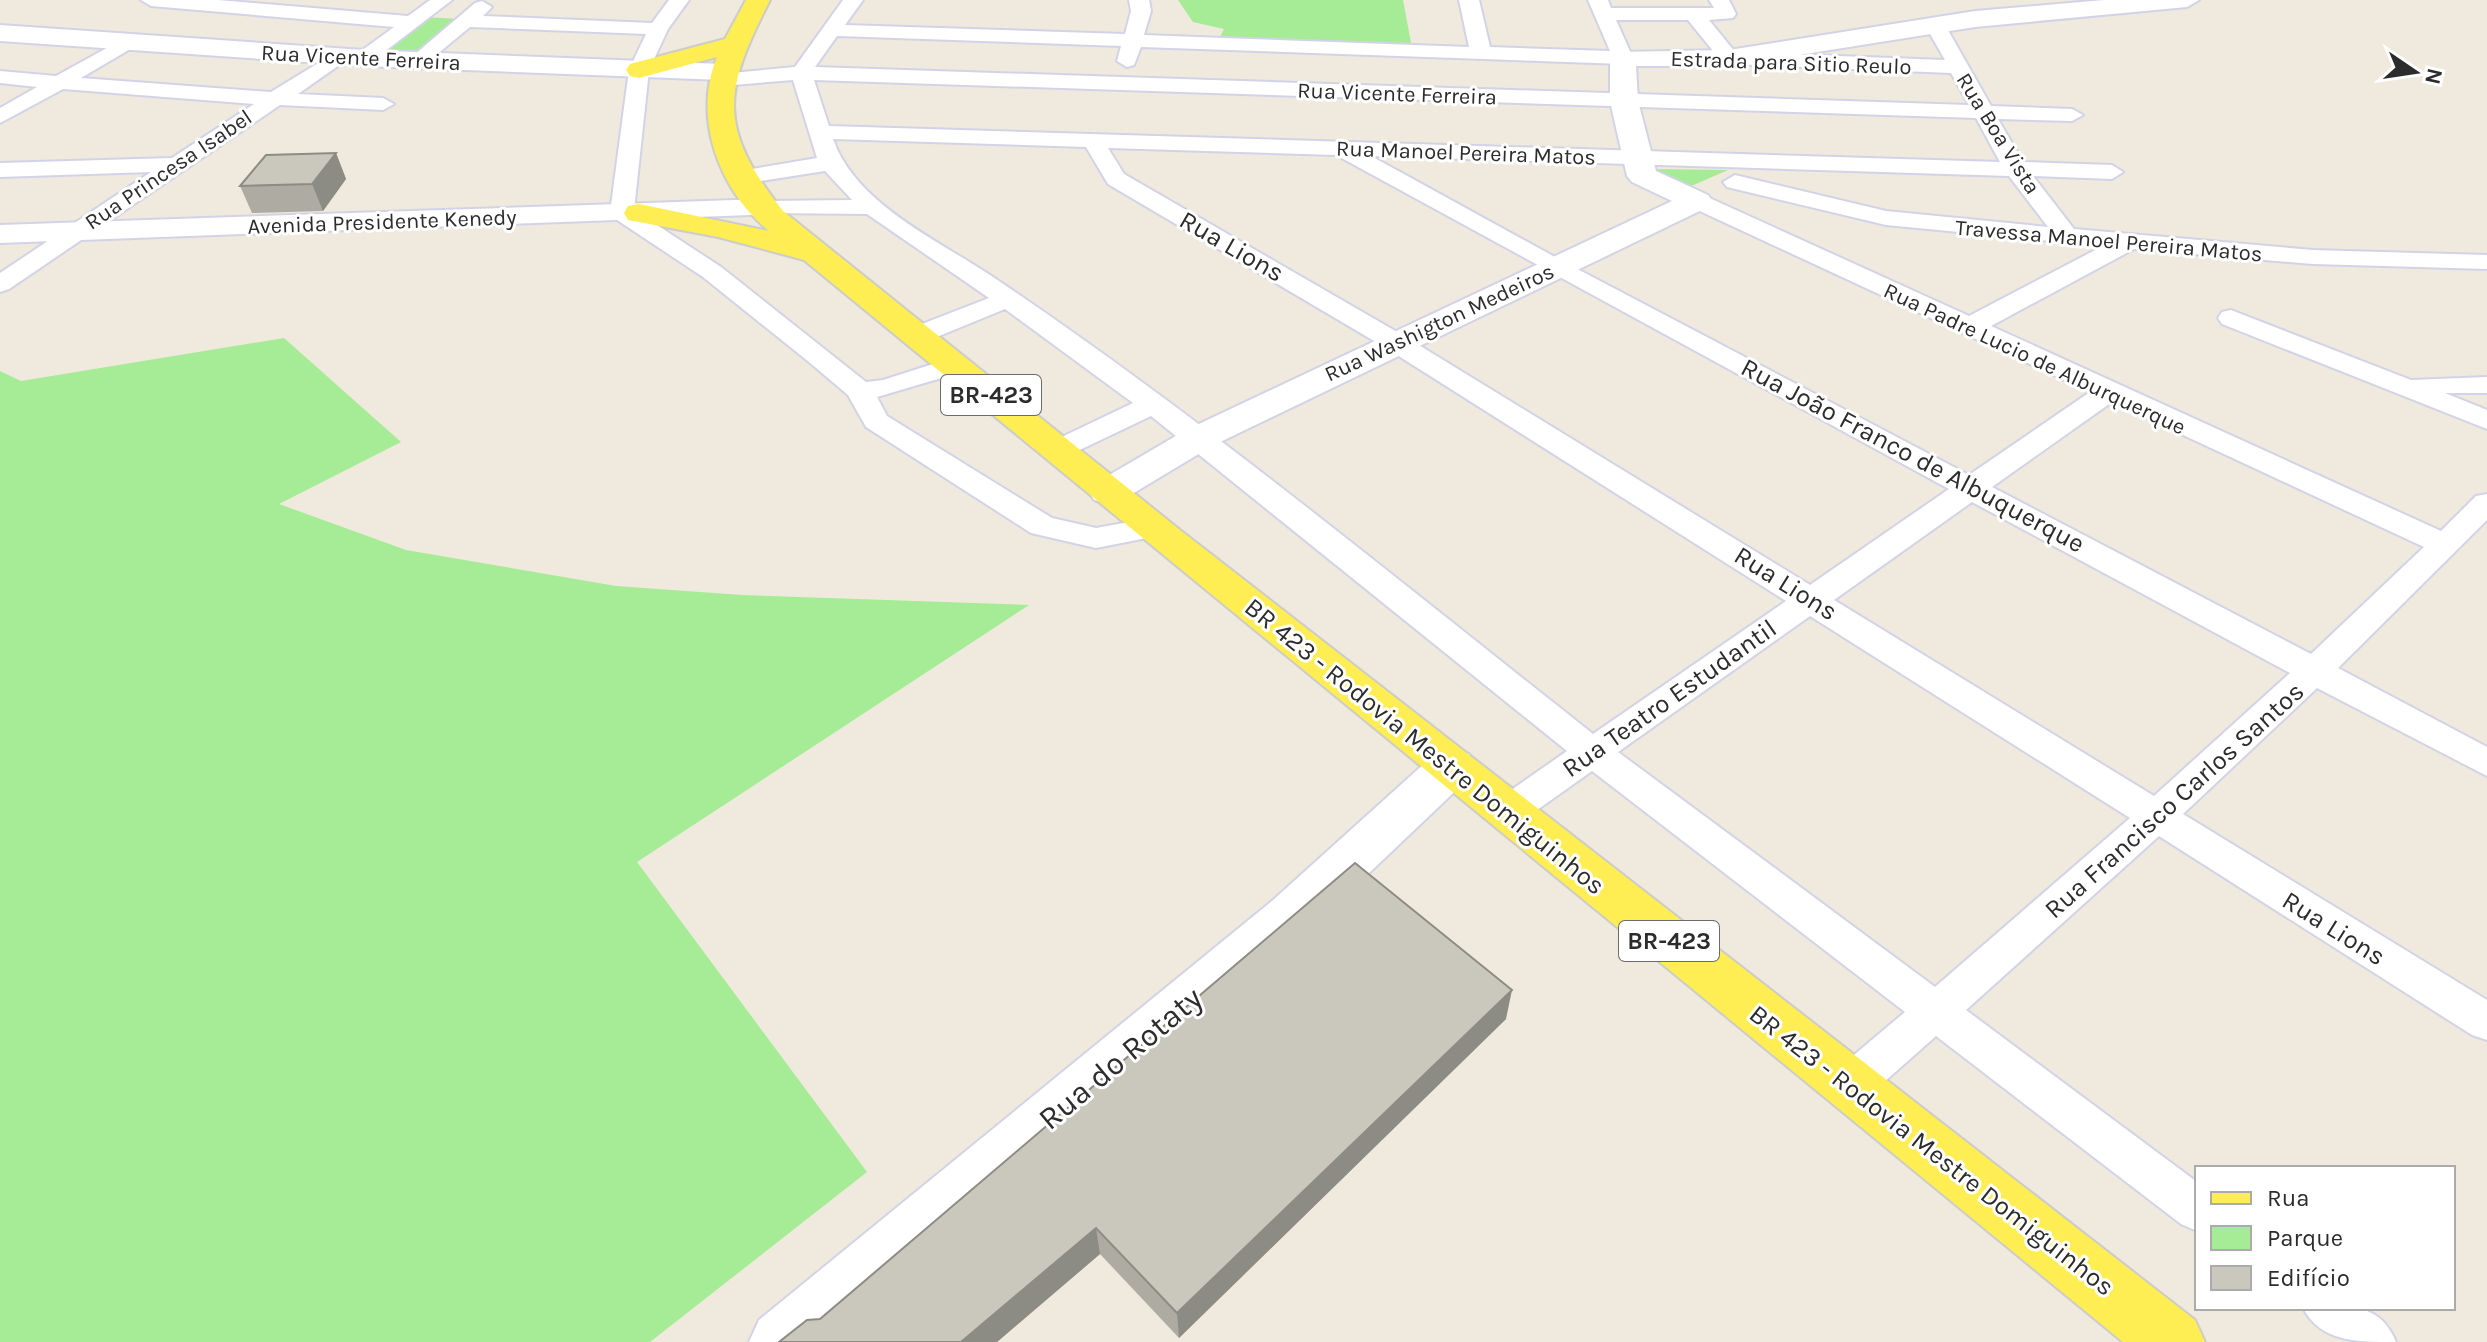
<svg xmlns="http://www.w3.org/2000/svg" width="2487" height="1342" font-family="Karla,sans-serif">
	<rect width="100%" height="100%" fill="#efeadd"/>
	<path fill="#a6eb95" d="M1178 0H1403L1412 48 1219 39 1224 29 1193 22Z
		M422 17 461 19 414 57 375 55Z
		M1650 169 1728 170 1689 187Z
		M284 338 401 442 279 504 406 550 616 586 742 595 1029 605 637 862 867 1172 650 1342H0V371L21 381Z"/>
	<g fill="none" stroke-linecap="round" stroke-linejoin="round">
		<defs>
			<path id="street" d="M141 0H218L408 16 430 0H452L371 62H357L354 58 357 54 394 27 151 6Z
				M669 0H689L668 29 649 70 634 210 721 267 866 382 883 380 955 357 965 359 969 365 965 371 877 397 887 416 1052 518 1096 528 1151 518 1162 521 1166 528 1162 535 1096 548 1031 533 866 427 848 395 809 362 703 277 614 218 610 213 629 70 646 34 470 27 424 65 417 67 407 61 475 3 482 1 492 7 483 16 652 23Z
				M843 0H863L845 25 1125 34 1131 11 1129 0H1149L1151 11 1144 35 1469 47 1459 0H1479L1490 47 1610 51 1588 0H1608L1611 8H1714L1709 0H1729L1736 14 1733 18 1709 20 1735 52 1945 60 1925 25 1935 19 1945 25 1991 106 2072 109 2083 115 2072 121 1998 119 2023 162 2112 165 2123 172 2112 179 2033 176 2074 229 2313 250 2487 255V269L2313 264 2134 249 1991 326 2441 531 2476 496 2487 494V520L2338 668 2487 747V776L2317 688 2183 814 2487 1000V1040L2472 1035 2159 836 1966 1010 2197 1182V1231L2181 1224 1936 1036 1865 1099 1850 1104 1835 1099 1828 1085 1835 1071 1905 1012 1592 771 1520 822 1507 826 1494 822 1488 812 1494 802 1567 751 1151 416 1067 456H1047L1042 450 1047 444 1133 403 1005 309 927 341H909L905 335 909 329 989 298 867 214 756 213 752 208 756 203 764 201 852 200 825 171 742 184 734 182 731 177 734 172 817 158 793 80 721 86 711 80 721 74 795 67ZM1616 20H1688L1722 62 1729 64 1951 73 1969 105 815 67 837 36 1121 46 1117 61 1127 67 1134 65 1141 47 1623 64 1633 58ZM814 80 1976 118 2000 162 829 126ZM833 139 1086 147 1108 184 1386 348 1786 601 1593 734C1395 578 1200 416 990 275 937 240 855 203 833 139ZM1108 148 1336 155 1949 489 1810 585 1404 336 1124 174ZM1371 156 2009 176 2048 227 1886 211 1735 175 1723 182 1727 187 1886 225 2103 246 1969 316 1705 196H1689L1685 201 1689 206 2090 392 1969 475 1564 262ZM2112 402 2424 547 2311 654 1992 487ZM1972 502 2290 673 2154 796 1834 600ZM1810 616 2130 818 1935 987 1618 752Z
				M125 38 132 40 135 44 132 48 81 78 271 92 338 51 348 57 345 61 298 94 383 98 394 104 383 110 280 105 9 289 0 292V273L151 172 0 177V163L172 158 254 104 63 89 0 123V108L37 87 0 83V71L56 76Z
				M2231 310 2411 380 2487 377V393H2445L2487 410V429L2222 324 2218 318 2222 312Z
				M2303 1308C2343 1308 2378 1298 2396 1342 2356 1342 2321 1342 2303 1308Z"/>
			<path id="secondary" d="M2104 0H2199L2187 7 1975 27 1729 66H1636L1638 101 1656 171 1708 195 1712 201 1708 207 1212 446 1122 500 1108 504 1094 500 1089 492 1094 484 1186 430 1672 201 1632 182 1627 176 1610 101V58L1614 52 1729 50 1975 11Z
				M0 25 364 50 722 64 731 66 735 72 731 78 722 80 364 66 0 41Z
				M764 199 775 202 779 208 775 214 0 243V225Z
				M1452 749 1469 754 1475 766 1469 778 1308 931 829 1342H749L759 1320 1272 901 1435 754Z"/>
			<path id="primary" d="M746 0H770C723 92 717 127 783 211L1180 530 2195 1320 2205 1342H2123L804 260 718 237 628 220 624 213 628 206 639 204 769 231C719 190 692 118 717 57L639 78 630 76 626 70 630 64 725 39Z"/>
		</defs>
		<use href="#street" stroke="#d2d3e6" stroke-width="4"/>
		<use href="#secondary" stroke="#d2d3e6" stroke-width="4"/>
		<use href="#primary" stroke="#ccc" stroke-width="4"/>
		<use href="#street" fill="#fff" fill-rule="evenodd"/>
		<use href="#secondary" fill="#fff" fill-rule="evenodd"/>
		<use href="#primary" fill="#feed53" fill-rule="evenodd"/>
	</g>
	<path fill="#aeaca2" d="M336 153 346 179 323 211 252 213 240 186Z
		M1506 1019 1179 1338 1100 1254 997 1342H779L820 1319Z"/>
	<path fill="#8d8c84" d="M336 153 346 179 323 211 312 184Z
		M1512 990 1506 1019 1179 1338 1177 1313Z
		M1096 1228 1100 1254 997 1342H961Z"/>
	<path fill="#cac8bc" stroke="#8d8c84" stroke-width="2" d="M336 153 312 184 240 186 266 155Z
		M1355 863 1512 990 1177 1313 1096 1228 961 1342H779L807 1320 820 1319Z"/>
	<g text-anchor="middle" stroke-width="6" stroke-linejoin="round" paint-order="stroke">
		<g font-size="22" fill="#2c2c2c" stroke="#fff">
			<text transform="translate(361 57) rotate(3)" y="8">Rua Vicente Ferreira</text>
			<text transform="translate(1791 62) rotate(2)" y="8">Estrada para Sitio Reulo</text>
			<text transform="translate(1397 93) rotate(2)" y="8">Rua Vicente Ferreira</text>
			<text transform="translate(1999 133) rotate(58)" y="8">Rua Boa Vista</text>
			<text transform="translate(1466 152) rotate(2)" y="8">Rua Manoel Pereira Matos</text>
			<text transform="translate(168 169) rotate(-34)" y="8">Rua Princesa Isabel</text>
			<text transform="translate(382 221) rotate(-2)" y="8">Avenida Presidente Kenedy</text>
			<text transform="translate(2109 240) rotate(5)" y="8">Travessa Manoel Pereira Matos</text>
			<text transform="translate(1439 322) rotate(-25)" y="8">Rua Washigton Medeiros</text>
			<text transform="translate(2035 358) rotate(25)" y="8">Rua Padre Lucio de Alburquerque</text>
		</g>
		<g fill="#fff" stroke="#6b6b6b" stroke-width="2">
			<rect x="941" y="375" width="100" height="40" rx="6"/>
			<rect x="1619" y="921" width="100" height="40" rx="6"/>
		</g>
		<g font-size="24" font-weight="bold" fill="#2c2c2c">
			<text x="991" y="403">BR-423</text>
			<text x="1669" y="949">BR-423</text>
		</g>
		<g font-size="26" fill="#2c2c2c" stroke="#fff">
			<text transform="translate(1232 246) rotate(30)" y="9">Rua Lions</text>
			<text transform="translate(1913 455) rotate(28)" y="9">Rua João Franco de Albuquerque</text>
			<text transform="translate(1786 583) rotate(32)" y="9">Rua Lions</text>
			<text transform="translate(1669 698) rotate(-35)" y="9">Rua Teatro Estudantil</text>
			<text transform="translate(1425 746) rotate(39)" y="9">BR 423 - Rodovia Mestre Domiguinhos</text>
			<text transform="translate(2174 800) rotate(-42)" y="9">Rua Francisco Carlos Santos</text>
			<text transform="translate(2334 928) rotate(32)" y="9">Rua Lions</text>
			<text transform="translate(1932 1150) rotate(38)" y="9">BR 423 - Rodovia Mestre Domiguinhos</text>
		</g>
		<g font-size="32" fill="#2c2c2c" stroke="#fff">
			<text transform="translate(1120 1058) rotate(-40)" y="11">Rua do Rotaty</text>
		</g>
	</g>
	<rect x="2195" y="1166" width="260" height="144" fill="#ffffff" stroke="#ababab" stroke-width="2"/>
	<rect x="2211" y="1192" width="40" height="12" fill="#feed53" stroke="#ababab" stroke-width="2"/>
	<text x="2267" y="1206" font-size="24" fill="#2c2c2c">Rua</text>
	<rect x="2211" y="1226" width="40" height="24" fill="#a6eb95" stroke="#ababab" stroke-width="2"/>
	<text x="2267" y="1246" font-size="24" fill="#2c2c2c">Parque</text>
	<rect x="2211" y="1266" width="40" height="24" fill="#cac8bc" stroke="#ababab" stroke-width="2"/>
	<text x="2267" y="1286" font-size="24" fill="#2c2c2c">Edifício</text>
	<g transform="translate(2415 72) rotate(103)" stroke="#ffffff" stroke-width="6" paint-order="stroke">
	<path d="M0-6L14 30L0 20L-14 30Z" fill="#2c2c2c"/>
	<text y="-12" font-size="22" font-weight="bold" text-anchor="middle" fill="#2c2c2c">N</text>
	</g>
</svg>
